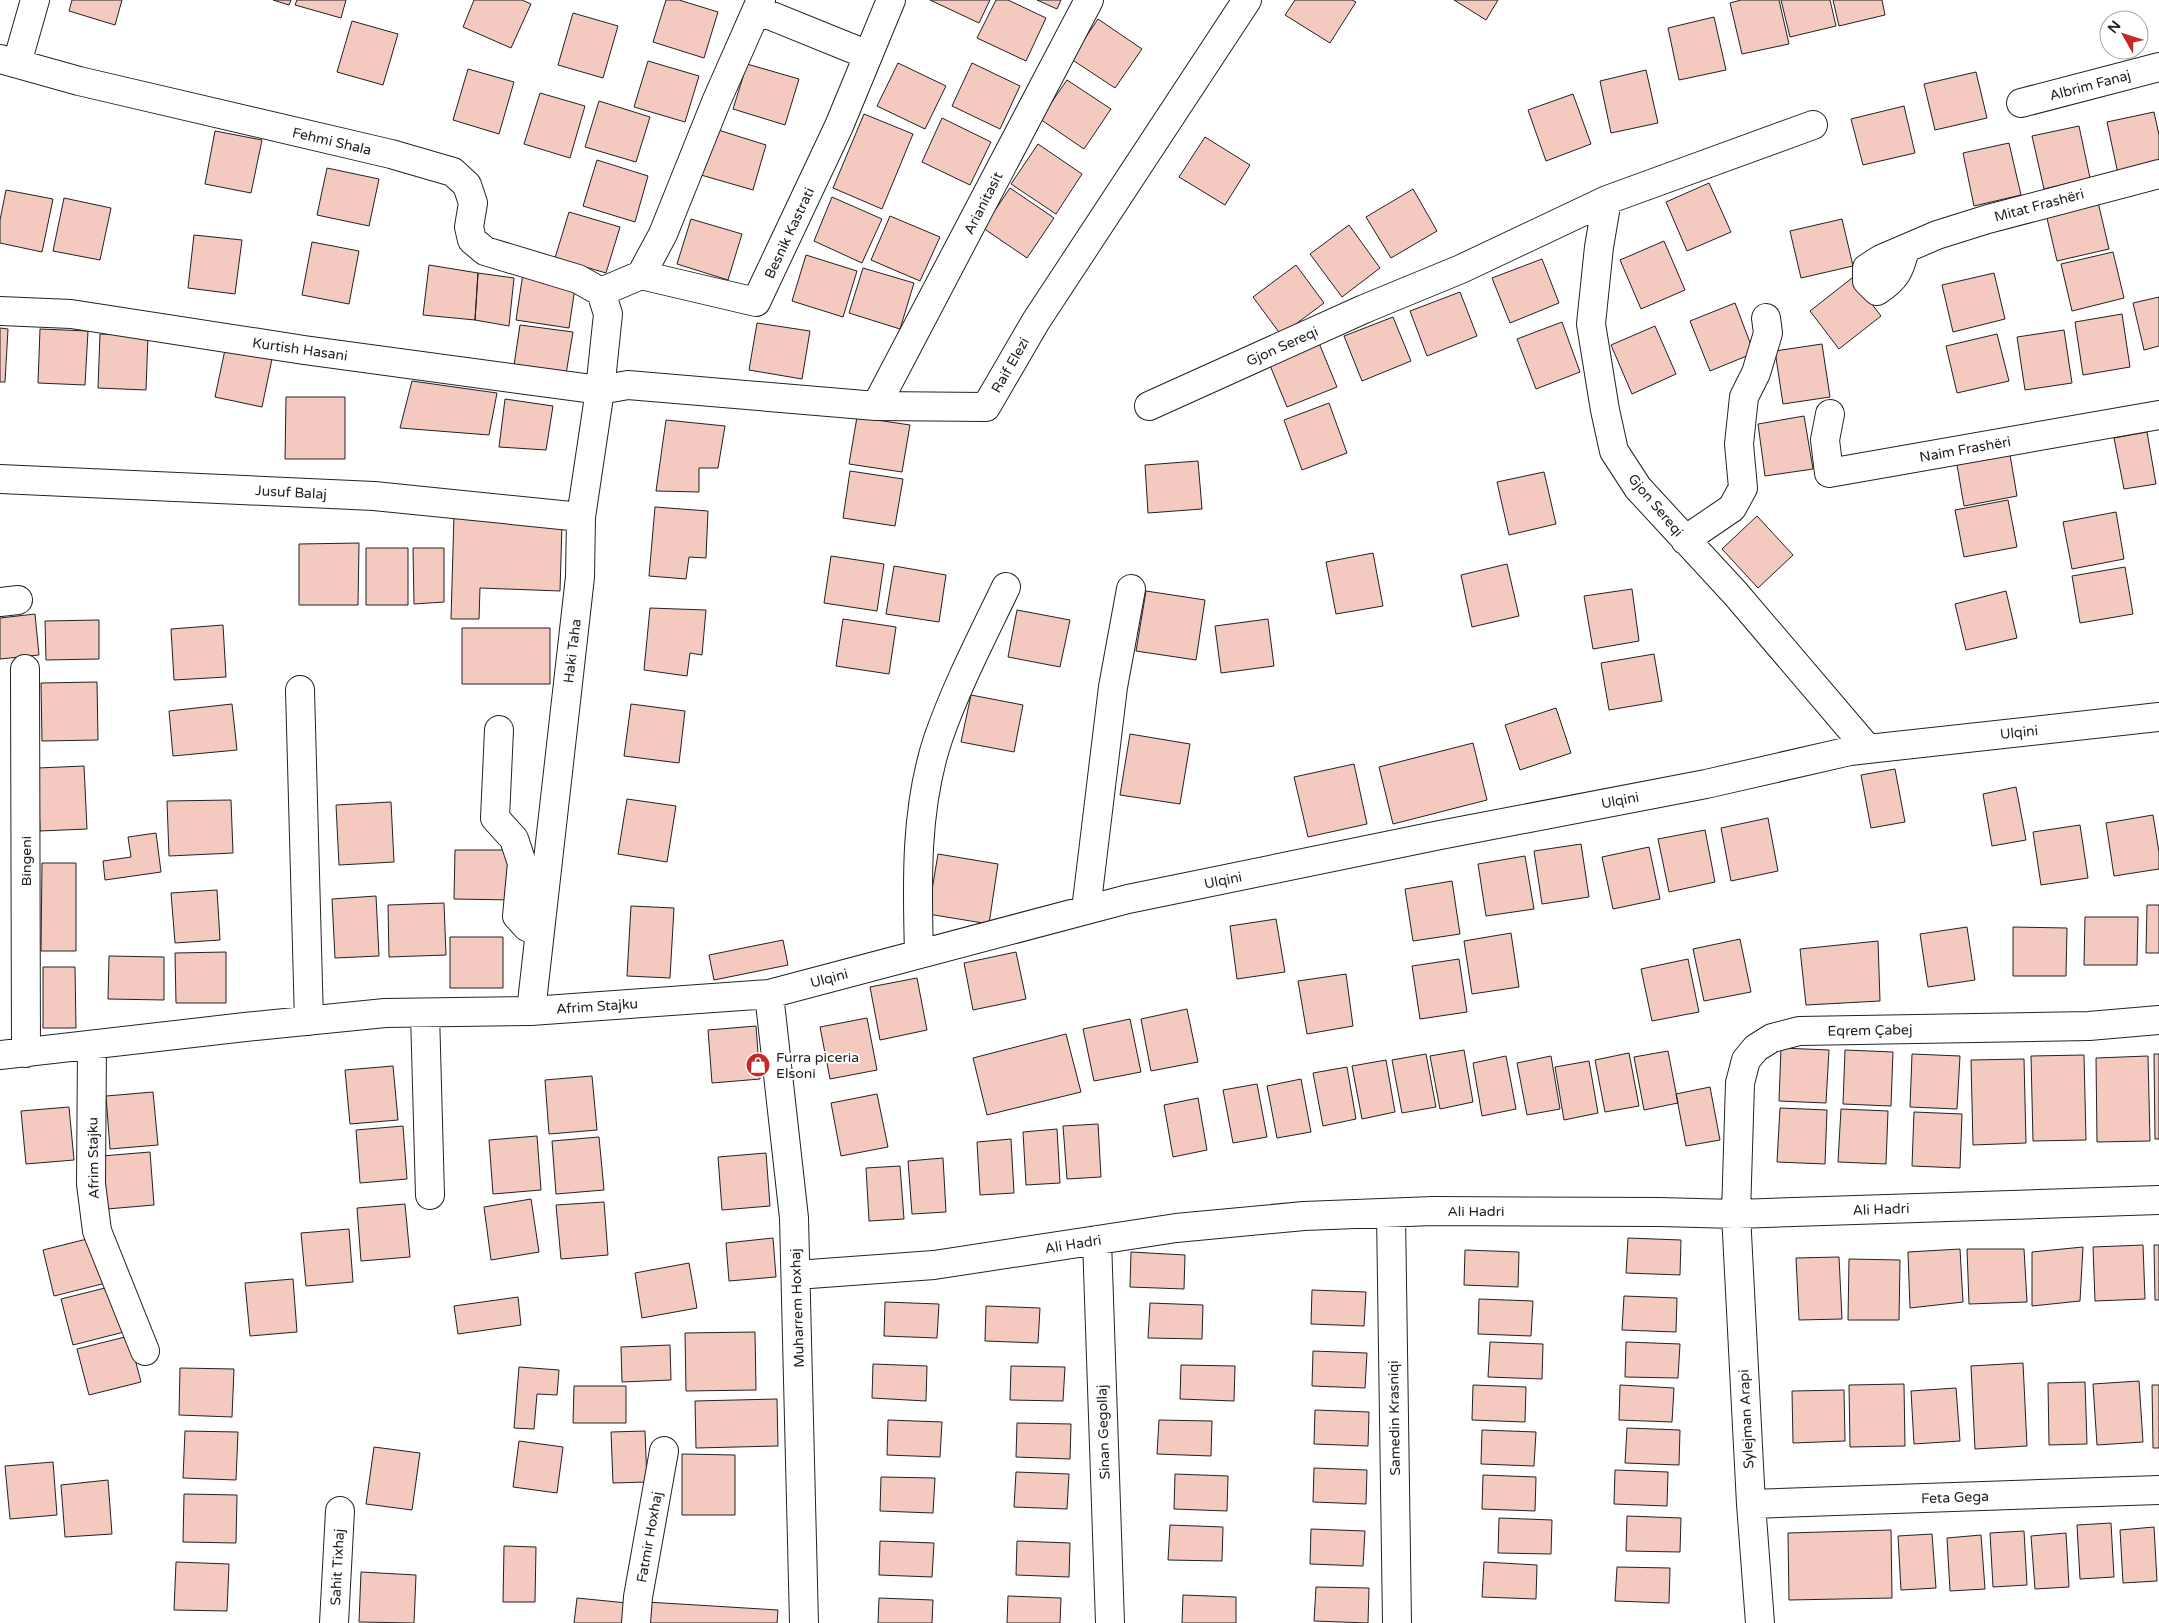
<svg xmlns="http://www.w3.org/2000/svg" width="2159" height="1623" font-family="'Varela Round',sans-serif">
	<rect width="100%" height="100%" fill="#fff"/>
	<path fill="#f3c9c0" stroke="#222" d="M72 0H122L115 25 69 11Z
		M273 0H291L289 5Z
		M297 0H346L341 18 295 5Z
		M474 0H522L531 4 511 48 463 27Z
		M666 0H679L718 12 704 58 653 42Z
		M930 0H990L979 23Z
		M996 0H1008L1046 18 1026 61 977 38Z
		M1037 0H1061L1057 9Z
		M1295 0H1352L1356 2 1330 43 1285 15Z
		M1454 0H1498L1486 20Z
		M1741 0H1779L1789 44 1742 54 1730 3Z
		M1781 0H1830L1836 26 1790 37Z
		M1833 0H1882L1885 15 1839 26Z
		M573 13 618 26 603 78 558 65Z
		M1714 17 1726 70 1679 80 1668 28Z
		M1098 19 1142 49 1115 88 1071 59Z
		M352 21 398 34 383 85 337 72Z
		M648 61 699 76 685 122 634 107Z
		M898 63 946 86 925 129 877 106Z
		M972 63 1020 86 1000 129 952 106Z
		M747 64 799 79 785 125 733 109Z
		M468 69 514 82 499 134 453 120Z
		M1646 70 1658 123 1611 133 1600 81Z
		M1976 72 1987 118 1935 130 1924 84Z
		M1067 80 1111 109 1084 149 1040 119Z
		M540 93 585 106 570 158 524 144Z
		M1573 94 1591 144 1546 161 1528 110Z
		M599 101 650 117 636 162 585 147Z
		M1904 106 1915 153 1863 165 1851 119Z
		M2154 112 2159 135V165L2118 174 2107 122Z
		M864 114 913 134 882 209 833 188Z
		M942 118 991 142 970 185 922 162Z
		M2079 126 2090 178 2044 189 2032 136Z
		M715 129 766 145 753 190 701 175Z
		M215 131 262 140 251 193 205 184Z
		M1205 137 1250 165 1225 205 1179 177Z
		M2009 143 2021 195 1974 206 1963 153Z
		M1038 144 1082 174 1056 214 1011 184Z
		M597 160 648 176 635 222 583 206Z
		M327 168 379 179 369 226 317 215Z
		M1709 183 1731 232 1687 251 1666 202Z
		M1010 188 1054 218 1027 258 983 228Z
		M1413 189 1437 231 1391 258 1366 217Z
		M6 190 53 199 42 252 0 243V220Z
		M832 197 882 219 862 263 814 241Z
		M64 198 111 208 100 260 53 251Z
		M2098 202 2109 249 2057 261 2046 214Z
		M569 212 620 227 606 273 555 258Z
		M890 216 940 237 920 281 871 260Z
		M691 219 742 234 728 280 677 264Z
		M1842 219 1853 266 1801 278 1790 231Z
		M1349 225 1380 268 1342 297 1310 254Z
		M194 235 242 240 235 294 188 288Z
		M1664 241 1685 290 1641 309 1620 260Z
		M312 242 359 251 349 304 302 295Z
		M2113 252 2124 298 2072 311 2061 264Z
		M806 255 857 271 843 317 792 301Z
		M1542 259 1559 303 1510 323 1492 278Z
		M429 265 478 273 475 320 423 315Z
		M1296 265 1324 303 1281 335 1253 297Z
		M863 268 914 283 900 329 849 313Z
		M478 273 514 278 509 326 475 320Z
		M523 273 576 281 569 328 516 320Z
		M1994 273 2005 319 1953 332 1942 285Z
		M1852 278 1881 316 1839 349 1810 311Z
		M1460 292 1477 336 1427 356 1410 311Z
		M2159 297V346L2144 350 2133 303Z
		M1735 303 1754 353 1710 371 1690 321Z
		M2122 314 2130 367 2083 375 2075 322Z
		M1393 317 1411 361 1362 381 1344 336Z
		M1562 322 1580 372 1536 389 1517 339Z
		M757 323 810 331 802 379 749 370Z
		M520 325 573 332 565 380 513 372Z
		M1655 326 1676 374 1632 394 1611 345Z
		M0 328 8 329 5 382H0Z
		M40 329 88 331 85 385 38 383Z
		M2064 330 2072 383 2025 390 2017 337Z
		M100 334 148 336 146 390 98 388Z
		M1997 334 2009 381 1957 393 1946 346Z
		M1319 343 1337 387 1287 407 1269 363Z
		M1822 344 1830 397 1783 404 1775 351Z
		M226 345 273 354 262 407 215 397Z
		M412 381 497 393 489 435 400 428Z
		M286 397H345V459H285Z
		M505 399 553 406 546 450 499 447Z
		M1329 403 1347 453 1302 470 1284 420Z
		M1804 416 1813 469 1765 476 1758 424Z
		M857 417 910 425 902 472 849 464Z
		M666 420 725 426 718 468H699V492L656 491Z
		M2147 432 2156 484 2124 489 2114 438Z
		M2009 449 2017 496 1964 506 1956 459Z
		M1198 461 1202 509 1148 513 1145 465Z
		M850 471 903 479 895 526 843 518Z
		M1544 472 1556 524 1509 535 1497 482Z
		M2008 500 2017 547 1964 557 1955 510Z
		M655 507 708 511 706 558 689 557 686 579 649 576Z
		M2116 512 2124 559 2072 569 2063 522Z
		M454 514 562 524 560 591 480 588 479 619H451Z
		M1757 516 1793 555 1758 588 1722 549Z
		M359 543 358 605H299V544Z
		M366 548H408V605H366Z
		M413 548H444V602L414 604Z
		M1373 553 1383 606 1336 614 1326 562Z
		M831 556 884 564 877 611 824 603Z
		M1507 564 1519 616 1472 627 1461 575Z
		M894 566 946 575 939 622 886 614Z
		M2125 567 2133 614 2080 623 2072 576Z
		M1632 589 1639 641 1593 649 1584 596Z
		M1146 591 1205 600 1196 660 1136 651Z
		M2006 591 2017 638 1966 650 1955 604Z
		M650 608 706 610 702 655 690 653 687 676 644 670Z
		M1017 610 1070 620 1060 667 1008 657Z
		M35 614 39 655 0 659V618Z
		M843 619 896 627 889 674 836 666Z
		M1268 619 1274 666 1221 673 1215 626Z
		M99 620V659L46 660 45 621Z
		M223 625 226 677 174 680 171 629Z
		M462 628H550V684H462Z
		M1654 654 1662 701 1609 710 1601 663Z
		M97 682 98 740 42 741 41 683Z
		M971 695 1023 705 1014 752 961 742Z
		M232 704 237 750 173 756 169 711Z
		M631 704 685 711 679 763 624 756Z
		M1556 708 1571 753 1520 770 1505 725Z
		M1130 734 1190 744 1180 804 1120 795Z
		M1473 743 1487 800 1393 824 1379 767Z
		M1354 764 1367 824 1308 837 1294 777Z
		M84 766 87 829 40 831 38 768Z
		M1895 769 1905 822 1871 828 1861 775Z
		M2016 787 2026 840 1992 846 1983 794Z
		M627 799 676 806 667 862 618 854Z
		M231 800 233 853 169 856 167 801Z
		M391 802 394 862 339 865 336 805Z
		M2153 815 2159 852V869L2114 876 2106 823Z
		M1768 818 1778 871 1731 881 1721 828Z
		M2080 825 2088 878 2041 885 2033 832Z
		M1705 830 1715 882 1669 892 1658 839Z
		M156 833 161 872 105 880 103 861 131 857 128 837Z
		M1581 844 1589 897 1542 904 1534 851Z
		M1649 847 1660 899 1613 909 1602 857Z
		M455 850H512V900L454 899Z
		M938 854 998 864 989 924 928 914Z
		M1525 856 1534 909 1486 916 1478 864Z
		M42 863H76V951H41Z
		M1452 881 1460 934 1413 941 1405 889Z
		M217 890 220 940 175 943 171 893Z
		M376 896 379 956 335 958 332 899Z
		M444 903 446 955 389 957 388 905Z
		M2147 905H2159V953H2146Z
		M631 906 674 908 670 978 627 976Z
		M2085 917H2138L2137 965H2084Z
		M1276 919 1285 972 1237 979 1230 926Z
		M1967 927 1975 980 1928 987 1920 934Z
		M2013 927 2067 928 2066 976H2013Z
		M1511 933 1519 987 1472 994 1464 941Z
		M450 937H503V988H450Z
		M1740 939 1751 992 1704 1001 1693 949Z
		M783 940 788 965 714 980 709 955Z
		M1878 941 1880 1001 1806 1005 1800 949Z
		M226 952V1003H176L175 953Z
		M1016 952 1026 999 973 1010 964 963Z
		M109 956 164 957V1000L108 999Z
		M1459 959 1467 1012 1420 1019 1412 966Z
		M1688 959 1699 1012 1652 1021 1641 969Z
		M43 967H75L76 1028H43Z
		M1346 974 1353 1026 1307 1034 1298 981Z
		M917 978 927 1030 880 1040 870 987Z
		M1187 1009 1198 1062 1151 1071 1141 1019Z
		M867 1018 877 1070 830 1079 820 1027Z
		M1130 1019 1141 1072 1094 1081 1083 1029Z
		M756 1026 760 1079 712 1083 708 1030Z
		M1066 1034 1081 1092 987 1115 973 1058Z
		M1781 1048 1829 1050 1826 1103 1779 1101Z
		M1464 1050 1473 1102 1440 1109 1430 1056Z
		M1845 1050 1893 1052 1891 1106 1843 1104Z
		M1668 1051 1678 1103 1644 1110 1634 1057Z
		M1629 1053 1639 1106 1605 1112 1595 1060Z
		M1426 1054 1436 1107 1402 1113 1392 1060Z
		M1912 1054 1960 1056 1957 1109 1910 1107Z
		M2154 1054H2159V1139H2155Z
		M2084 1055 2086 1140 2033 1141 2031 1056Z
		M1506 1056 1516 1109 1482 1116 1473 1063Z
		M1551 1056 1560 1109 1527 1115 1517 1063Z
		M2148 1056 2150 1141 2097 1142 2096 1058Z
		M2024 1059 2026 1143 1973 1145 1971 1060Z
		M1386 1060 1395 1112 1362 1119 1352 1066Z
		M1589 1061 1598 1113 1564 1120 1555 1067Z
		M393 1066 398 1120 350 1124 345 1070Z
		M1347 1067 1356 1119 1323 1126 1313 1073Z
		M592 1076 597 1130 549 1134 545 1080Z
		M1301 1079 1311 1132 1277 1138 1267 1086Z
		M1257 1084 1267 1137 1233 1143 1223 1090Z
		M1710 1087 1720 1140 1686 1146 1676 1094Z
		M153 1092 158 1145 110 1149 106 1096Z
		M877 1094 888 1147 841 1156 831 1103Z
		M1198 1098 1207 1150 1173 1157 1164 1105Z
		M69 1107 74 1160 26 1164 21 1111Z
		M1780 1108 1827 1110 1825 1164 1777 1162Z
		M1841 1109 1888 1111 1886 1164 1838 1162Z
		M1914 1112 1962 1114 1960 1168 1912 1166Z
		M1098 1124 1101 1177 1067 1179 1063 1126Z
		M403 1126 407 1179 360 1183 356 1130Z
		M1057 1129 1060 1183 1026 1185 1023 1132Z
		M537 1136 541 1190 493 1194 489 1140Z
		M599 1137 604 1190 556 1194 552 1141Z
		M1011 1139 1014 1193 980 1195 977 1142Z
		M150 1152 154 1205 107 1209 102 1156Z
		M766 1153 770 1206 722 1210 718 1157Z
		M943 1158 946 1212 912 1214 908 1161Z
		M900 1166 904 1219 869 1221 866 1168Z
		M531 1199 539 1252 491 1260 484 1207Z
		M604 1202 608 1255 561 1259 556 1205Z
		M405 1204 410 1257 361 1261 357 1208Z
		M349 1229 353 1282 306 1286 301 1233Z
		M95 1237 106 1283 54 1296 43 1250Z
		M773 1238 776 1277 729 1281 726 1243Z
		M1628 1238 1681 1240 1680 1275 1626 1273Z
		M2143 1245 2145 1299 2095 1301 2093 1247Z
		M2154 1245H2159V1300H2155Z
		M2083 1247 2080 1301 2032 1306V1252Z
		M1960 1249 1963 1302 1910 1308 1908 1252Z
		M1967 1249H2024L2027 1302 1969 1304Z
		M1465 1250 1519 1252 1518 1287 1464 1285Z
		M1131 1252 1185 1255 1184 1289 1130 1287Z
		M1839 1257 1842 1319 1799 1320 1796 1258Z
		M1849 1259 1900 1260 1899 1320H1848Z
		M689 1263 697 1308 642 1318 635 1273Z
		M293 1279 297 1332 250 1336 245 1283Z
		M113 1286 124 1332 73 1345 61 1299Z
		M1312 1290 1366 1292 1364 1326 1311 1324Z
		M1624 1296 1677 1298 1676 1332 1622 1330Z
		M518 1297 521 1325 458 1334 454 1306Z
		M1479 1299 1533 1301 1531 1336 1478 1334Z
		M885 1302 939 1304 937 1338 884 1336Z
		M1150 1303 1203 1305 1202 1339 1148 1338Z
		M986 1306 1040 1308 1038 1343 985 1341Z
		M755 1332 756 1390 686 1391 685 1333Z
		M129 1336 141 1382 89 1395 77 1349Z
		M1490 1342 1543 1344 1542 1379 1488 1377Z
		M1626 1342 1680 1344 1678 1378 1625 1377Z
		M670 1345 671 1380 622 1382 621 1347Z
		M1313 1351 1367 1353 1365 1388 1312 1386Z
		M2023 1363 2027 1446 1975 1449 1971 1366Z
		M873 1364 927 1366 926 1401 872 1398Z
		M1181 1365 1235 1366 1234 1401 1180 1399Z
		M1011 1366 1065 1367 1063 1401 1010 1400Z
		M519 1367 559 1370 557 1395 537 1394 534 1429 514 1428Z
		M180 1368 234 1369 232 1417 179 1415Z
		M2139 1381 2143 1442 2097 1445 2093 1384Z
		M2085 1382 2087 1444 2049 1445 2048 1383Z
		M1904 1384 1905 1446 1850 1447 1849 1385Z
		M1473 1385 1526 1387 1525 1422 1472 1420Z
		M1620 1385 1674 1388 1672 1422 1619 1420Z
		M2152 1385H2159V1448H2153Z
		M574 1386H626V1423H573Z
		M1956 1388 1960 1441 1914 1444 1911 1391Z
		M1844 1390 1845 1441 1793 1443 1792 1391Z
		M777 1399 778 1446 696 1448 695 1401Z
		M1315 1410 1369 1412 1368 1446 1314 1444Z
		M888 1420 942 1422 940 1457 887 1455Z
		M1159 1420 1212 1421 1211 1456 1157 1454Z
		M1017 1423 1071 1424 1070 1459 1016 1457Z
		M1627 1428 1680 1430 1679 1465 1625 1463Z
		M1482 1430 1536 1432 1534 1466 1481 1464Z
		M185 1431 238 1432 236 1480 183 1478Z
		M645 1431 647 1482 613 1483 611 1432Z
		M519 1441 563 1447 557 1493 513 1487Z
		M374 1447 420 1453 412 1510 366 1504Z
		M682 1454 735 1455V1515H682Z
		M53 1462 57 1515 10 1519 5 1466Z
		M1314 1468 1367 1470 1366 1504 1313 1502Z
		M1615 1470 1668 1472 1667 1506 1614 1504Z
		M1016 1472 1069 1474 1067 1509 1014 1507Z
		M1175 1474 1228 1476 1227 1511 1174 1509Z
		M1483 1475 1536 1477 1535 1511 1482 1509Z
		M881 1477 935 1478 933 1513 880 1511Z
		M108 1480 112 1534 65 1537 61 1485Z
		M184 1494 237 1495 236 1543 183 1542Z
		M1627 1516 1681 1518 1680 1552 1626 1551Z
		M1499 1518 1552 1520 1551 1554 1498 1553Z
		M2111 1523 2114 1577 2080 1579 2077 1525Z
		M1170 1525 1223 1527 1222 1561 1168 1560Z
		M2154 1527 2157 1581 2123 1583 2120 1530Z
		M1311 1529 1365 1531 1363 1566 1310 1564Z
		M1891 1530 1892 1598 1789 1600 1788 1533Z
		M2024 1531 2027 1585 1993 1587 1990 1533Z
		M2066 1533 2069 1587 2035 1589 2031 1536Z
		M1932 1534 1936 1588 1901 1590 1898 1536Z
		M1981 1535 1985 1589 1950 1591 1947 1538Z
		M880 1541 934 1543 932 1577 879 1575Z
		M1017 1541 1070 1543 1069 1577 1016 1575Z
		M504 1546 536 1547 535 1602H503Z
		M176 1562 229 1564 227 1611 174 1610Z
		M1484 1562 1537 1565 1536 1599 1482 1597Z
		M1617 1567 1670 1568 1669 1603 1615 1601Z
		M361 1572 416 1575 414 1623 359 1622Z
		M1316 1587 1369 1588 1368 1623 1314 1621Z
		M1183 1595 1236 1597V1623H1182Z
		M1008 1596 1061 1598 1060 1623H1007Z
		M577 1598 627 1603 625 1623H574Z
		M879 1598 933 1600 932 1623H878Z
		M647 1602 778 1610 777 1623H645Z"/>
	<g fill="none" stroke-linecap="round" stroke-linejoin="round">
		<defs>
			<path id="minor" d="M757 10 868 55
				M0 59 79 81 391 154 453 172 467 185 473 203 469 227 472 240 485 251 578 279 601 292
				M17 63 35 0
				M2021 103 2159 67
				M1813 125 1607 200 1599 247 1591 324 1605 410 1614 451 1638 488 1735 593 1868 749
				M1905 249C1900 270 1896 279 1877 291L1867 281V268L1881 259 1937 235 1988 219 2159 174
				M641 275 756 302 839 126 891 0
				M601 292 641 275 663 234 716 102 761 0
				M0 311 71 314 304 350 600 390 628 385 876 406 986 407 1036 321 1247 0
				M876 406 1089 0
				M1149 406 1364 309 1461 269 1607 200
				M1830 414 1825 440 1829 473 2159 415
				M0 479 374 496 581 517
				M1685 540 1732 508 1743 488 1739 444 1744 397 1756 373 1768 333 1766 318
				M0 602 18 600
				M25 669 26 1053
				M300 690 309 1021
				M499 730 495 818 514 839 522 863 517 916 527 927 540 931
				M1086 910 1113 687 1131 589
				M919 954C917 883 915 808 938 739 956 687 982 637 1006 587
				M769 994 794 1218 804 1623
				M531 1011 580 577 581 517 600 390 608 314 601 292
				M425 1013 430 1195
				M92 1045 91 1184 97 1231 145 1351
				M0 1055 245 1027 385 1013 531 1011 769 994 1128 899 1440 835 1706 784 1850 751 2159 717
				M1391 1213 1397 1623
				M1097 1240 1110 1623
				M796 1275 934 1265 1176 1228 1304 1216 1433 1211 1659 1212 1736 1214 2159 1200
				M1751 1504 2159 1490
				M334 1623 340 1511
				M636 1623 638 1597 664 1451
				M1760 1623 1751 1504 1736 1214 1740 1083 1746 1060 1756 1048 1772 1038 1799 1031 2089 1026 2159 1020"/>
		</defs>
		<use href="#minor" stroke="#222" stroke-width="30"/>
		<use href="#minor" stroke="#fff" stroke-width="28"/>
	</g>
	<defs>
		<symbol id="shop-disc" viewBox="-11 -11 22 22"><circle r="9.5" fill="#c62828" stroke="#fff"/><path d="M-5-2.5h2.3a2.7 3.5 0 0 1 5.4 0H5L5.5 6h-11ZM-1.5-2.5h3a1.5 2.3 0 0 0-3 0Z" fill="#fff"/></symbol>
	</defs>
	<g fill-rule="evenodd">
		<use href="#shop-disc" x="744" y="1051" width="28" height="28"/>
	</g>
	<g text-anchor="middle" stroke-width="4" stroke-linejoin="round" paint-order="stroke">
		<g font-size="14" fill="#222" stroke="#fff">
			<text transform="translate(2090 85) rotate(-15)" y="5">Albrim Fanaj</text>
			<text transform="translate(332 141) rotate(13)" y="5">Fehmi Shala</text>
			<text transform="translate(983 203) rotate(-63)" y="5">Arianitasit</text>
			<text transform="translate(2039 205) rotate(-15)" y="5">Mitat Frashëri</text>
			<text transform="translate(789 233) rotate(-65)" y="5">Besnik Kastrati</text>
			<text transform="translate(1282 346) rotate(-24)" y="5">Gjon Sereqi</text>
			<text transform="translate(300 349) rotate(8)" y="5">Kurtish Hasani</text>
			<text transform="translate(1010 365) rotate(-60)" y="5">Raif Elezi</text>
			<text transform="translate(1965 449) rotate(-10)" y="5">Naim Frashëri</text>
			<text transform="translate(291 492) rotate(3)" y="5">Jusuf Balaj</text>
			<text transform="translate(1656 505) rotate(50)" y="5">Gjon Sereqi</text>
			<text transform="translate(572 651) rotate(-83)" y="5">Haki Taha</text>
			<text transform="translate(2019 732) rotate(-6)" y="5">Ulqini</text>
			<text transform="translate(1620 800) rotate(-11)" y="5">Ulqini</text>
			<text transform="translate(26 861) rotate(-90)" y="5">Bingeni</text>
			<text transform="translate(1223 880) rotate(-12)" y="5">Ulqini</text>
			<text transform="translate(829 978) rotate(-15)" y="5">Ulqini</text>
			<text transform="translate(597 1006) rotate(-4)" y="5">Afrim Stajku</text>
			<text transform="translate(1870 1030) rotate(-1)" y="5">Eqrem Çabej</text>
			<text transform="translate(93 1158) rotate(-91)" y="5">Afrim Stajku</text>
			<text transform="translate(1881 1209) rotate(-2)" y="5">Ali Hadri</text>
			<text x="1476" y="1216">Ali Hadri</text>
			<text transform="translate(1073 1244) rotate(-9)" y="5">Ali Hadri</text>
			<text transform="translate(797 1308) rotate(-92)" y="5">Muharrem Hoxhaj</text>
			<text transform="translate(1394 1418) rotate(-91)" y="5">Samedin Krasniqi</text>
			<text transform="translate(1746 1419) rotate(-93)" y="5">Sylejman Arapi</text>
			<text transform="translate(1103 1432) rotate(-92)" y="5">Sinan Gegollaj</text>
			<text transform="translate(1955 1497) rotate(-2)" y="5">Feta Gega</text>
			<text transform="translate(649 1537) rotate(-80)" y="5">Fatmir Hoxhaj</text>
			<text transform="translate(337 1567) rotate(-87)" y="5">Sahit Tixhaj</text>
		</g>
		<g font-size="14" fill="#222" stroke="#fff" text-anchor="start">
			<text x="776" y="1062">Furra piceria<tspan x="776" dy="16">Elsoni</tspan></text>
		</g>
	</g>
	<g transform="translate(2124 35) rotate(309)"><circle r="24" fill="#ffffff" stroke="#a7a7a7"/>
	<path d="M0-4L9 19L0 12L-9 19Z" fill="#c62828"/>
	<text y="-8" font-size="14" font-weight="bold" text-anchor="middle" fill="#222222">N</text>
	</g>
</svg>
